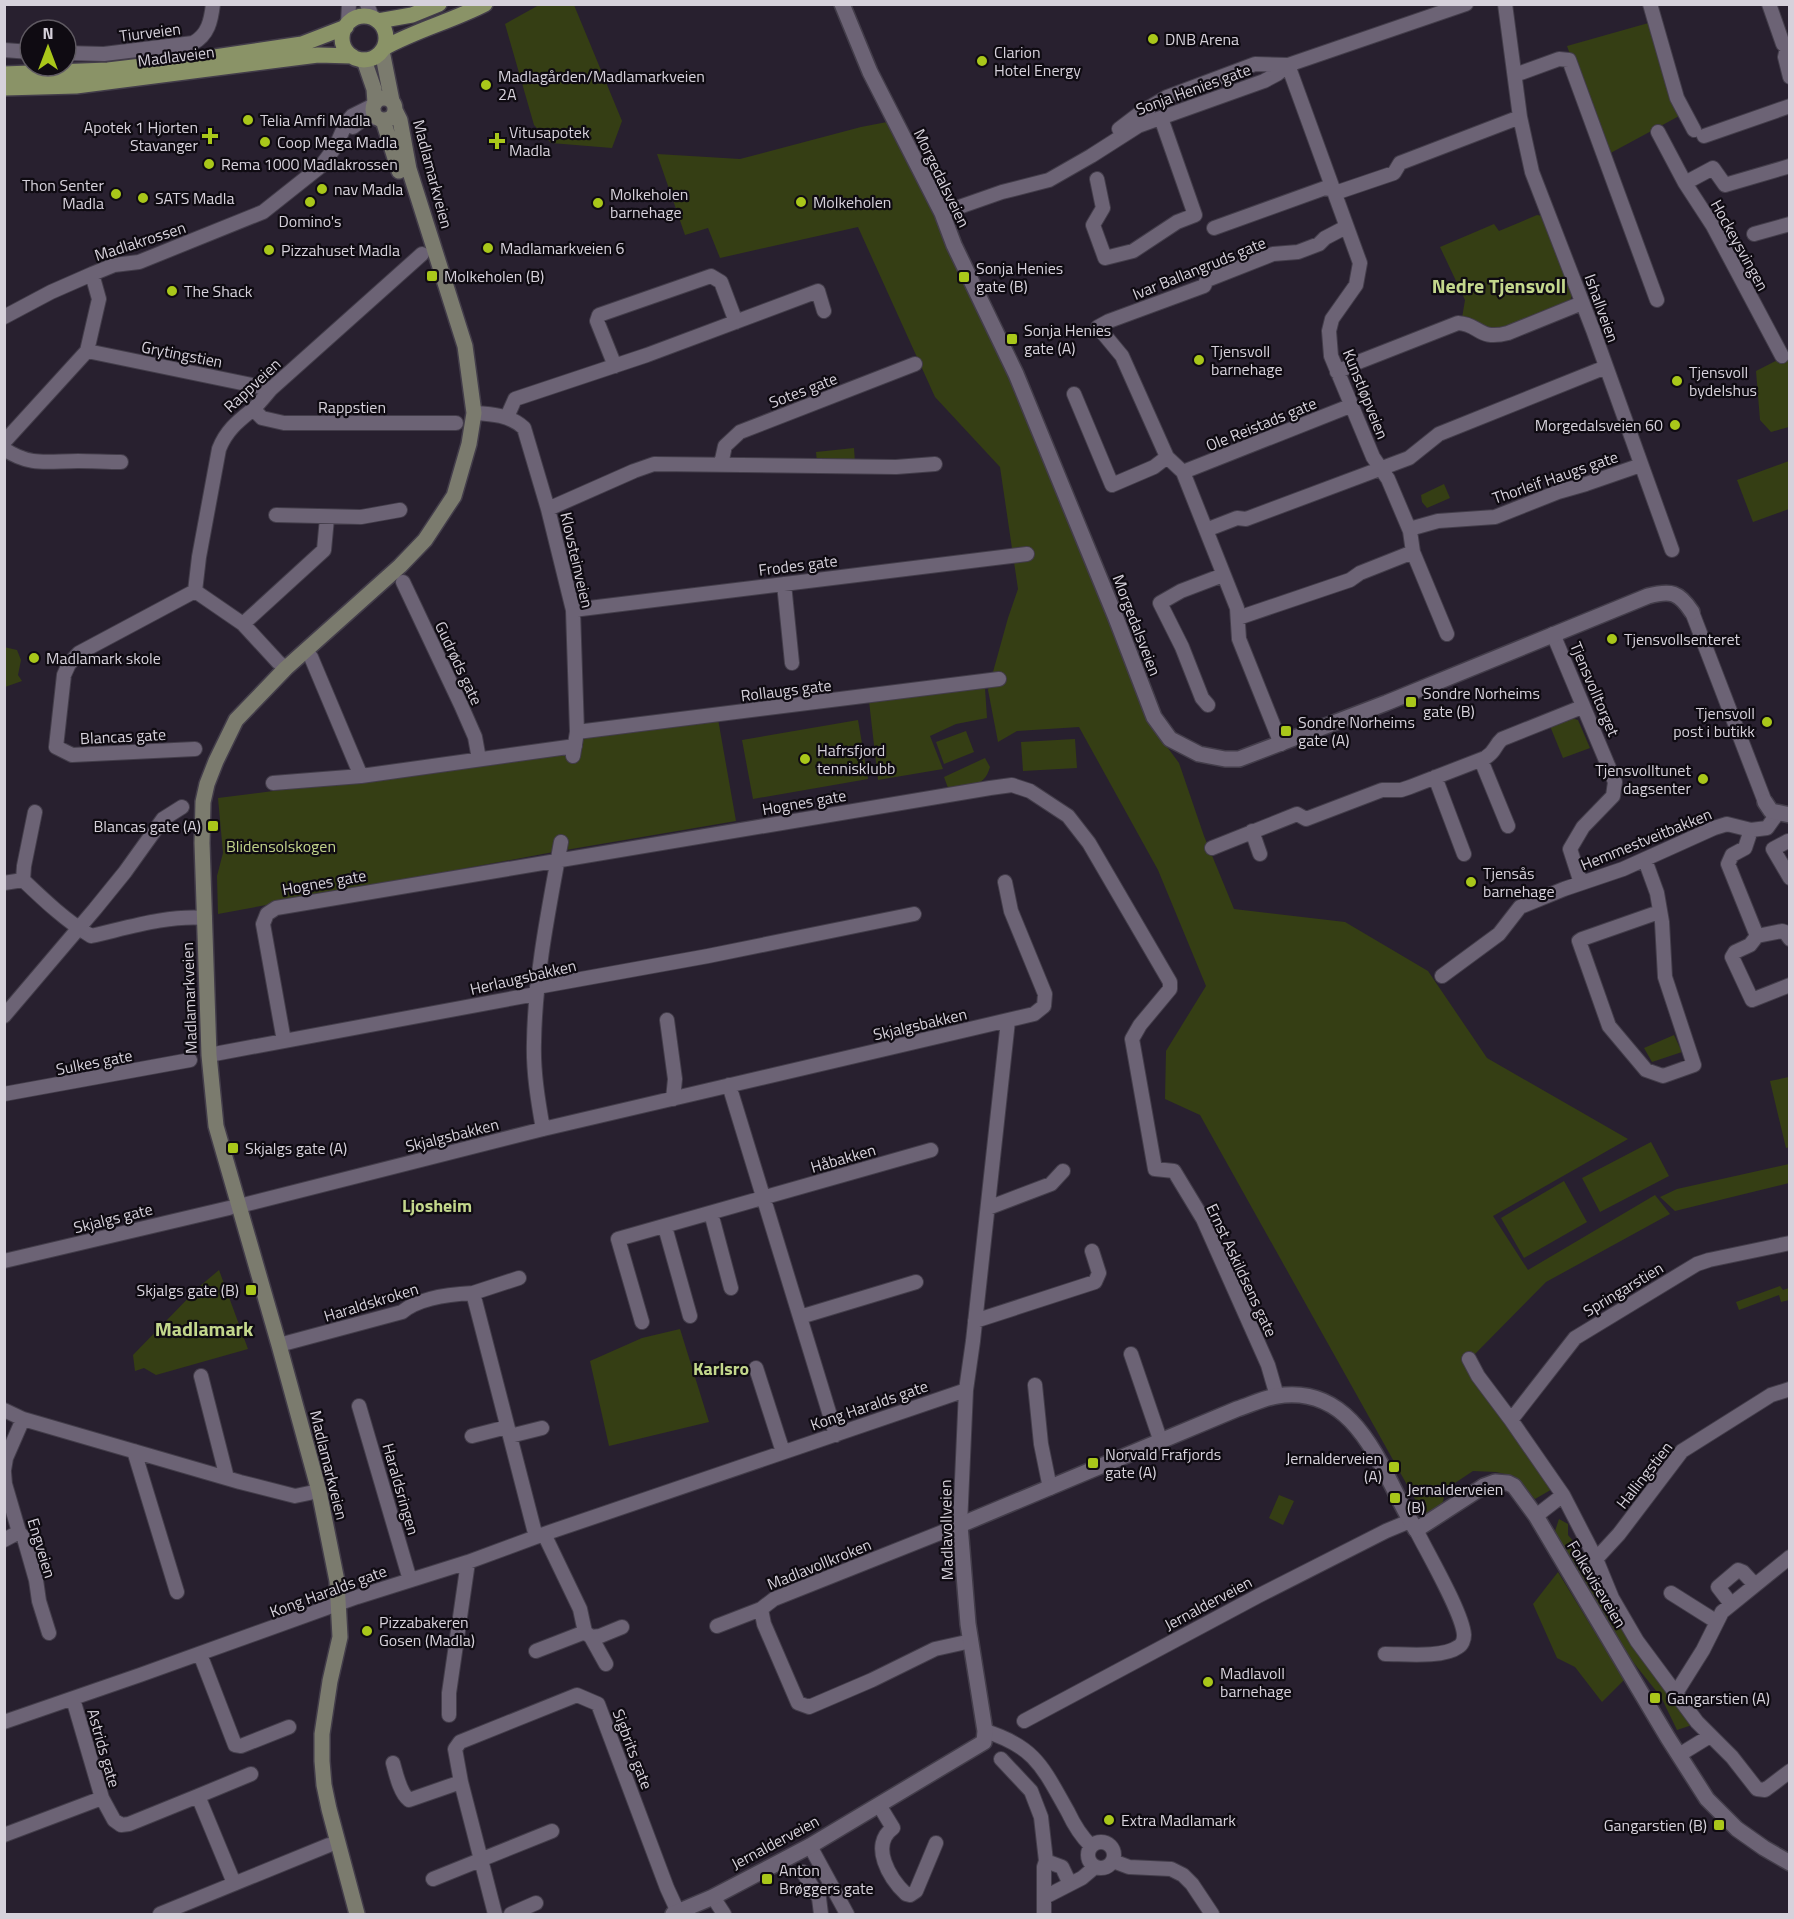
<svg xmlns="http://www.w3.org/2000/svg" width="1794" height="1919" font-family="'Titillium Web',sans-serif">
	<rect width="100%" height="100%" fill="#28202f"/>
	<path fill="#353e14" d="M539 5H574L622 121 612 148 551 143 534 125 505 24Z
		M1652 22 1681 115 1605 156 1567 46Z
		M887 122 999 346 1156 732 1179 763 1204 836 1234 909 1345 922 1428 971 1487 1058 1628 1139 1493 1216 1528 1270 1655 1195 1670 1214 1546 1282 1475 1354 1486 1393 1554 1488 1535 1499 1514 1476 1496 1472 1473 1471 1446 1489 1442 1505 1425 1517 1200 1115 1165 1099 1166 1051 1206 986 1158 870 1079 727 1017 731 998 742 988 690 1008 618 1018 589 1000 467 935 397 858 227 720 258 708 228 685 235 657 154 740 159 861 127Z
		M1537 215 1543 216 1573 292 1570 301 1497 332 1462 318 1465 300 1440 247 1494 224 1499 231Z
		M1789 354V427L1771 432 1760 420 1756 371Z
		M854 448 855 463 817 462 816 452Z
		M1789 461V509L1753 522 1737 480Z
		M1444 484 1450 498 1427 508 1422 502 1421 495Z
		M4 647 17 650 21 660 18 675 22 681 5 687Z
		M985 688 987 718 956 724 930 736 943 769 878 780 869 701Z
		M1571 718 1578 720 1590 748 1563 758 1550 726Z
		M718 719 736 821 548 853 218 914 217 876 223 853 218 798 562 754 589 736Z
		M858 720 868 779 753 799 742 740Z
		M966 731 974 752 944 764 936 742Z
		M1075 739 1077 768 1023 771 1021 742Z
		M985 758 990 767C984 789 967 786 948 788L944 777Z
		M1674 1035 1682 1052 1652 1062 1644 1048Z
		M1789 1077 1790 1147 1786 1148 1770 1081Z
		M1651 1142 1669 1176 1600 1212 1582 1178Z
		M1789 1164V1183L1675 1211 1660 1197 1677 1189Z
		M1564 1181 1587 1222 1524 1258 1501 1218Z
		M219 1270 248 1349 156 1375 144 1368 135 1371 133 1355 200 1286Z
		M1780 1286 1783 1290 1789 1288V1300L1781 1302 1779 1295 1739 1310 1736 1302Z
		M680 1329 709 1422 609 1446 590 1361 642 1338Z
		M1279 1495 1294 1501 1283 1525 1269 1518Z
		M1559 1519 1568 1524V1535L1592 1563 1692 1725 1677 1730 1661 1697 1633 1662 1561 1544 1555 1531Z
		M1558 1572 1624 1680 1602 1702 1575 1667 1557 1658 1533 1604Z"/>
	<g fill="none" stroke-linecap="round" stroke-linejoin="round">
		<defs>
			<path id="minor" d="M367 4 372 17
				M1505 4 1520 117 1532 172 1593 330 1672 550
				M1650 4 1677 98 1694 130
				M1769 4 1783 44 1790 49
				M348 23 349 4
				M1787 48 1785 57 1790 77
				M4 50 30 52
				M66 53 104 54 193 43C208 35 211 21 213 4
				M1288 65 1360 263 1356 285 1332 319 1329 331 1331 356 1373 457 1388 479 1410 531 1413 552 1447 634
				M1515 75 1559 59 1569 60 1657 300
				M353 127 362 120 377 117
				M1119 129 1140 113 1167 97 1255 64 1288 65
				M1658 132 1685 183 1713 226 1782 356
				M1704 136 1790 106
				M1097 179 1103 208 1093 225 1105 258 1133 251 1177 222 1195 215 1161 118
				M1685 183 1713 168 1725 185 1790 166
				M942 213 1002 192 1049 180 1091 156 1138 126 1264 81 1277 74 1288 65 1466 4
				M1214 228 1325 188 1341 191 1394 173 1400 163 1520 117
				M1754 234 1790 224
				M4 317 51 292 92 274 114 265 139 262 263 212 321 166 336 146 346 123 352 116 374 105
				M87 351 271 389
				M615 366 597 321 599 315 711 276 721 282 736 322
				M1337 372 1361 361 1458 323C1480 324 1478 341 1508 333L1582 303
				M1074 394 1112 485 1154 467 1167 457
				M253 409 262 418 284 423H456
				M474 413C492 414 510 415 524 428L548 509 573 610 577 732 573 756
				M507 417 515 399 647 355 818 291 824 311
				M4 442 87 351 99 299 92 274
				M4 449C31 467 48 461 78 461 92 461 107 462 121 462
				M721 464 725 446 740 432 915 364
				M1183 472 1350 406
				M548 509 634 471 654 464 896 467 935 464
				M276 515 361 517 400 510
				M1206 530 1237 518 1246 519 1409 458 1439 434 1606 367
				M1410 531 1413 528 1438 521 1495 517 1558 492 1586 484 1641 465
				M403 582 461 705 475 737 479 759
				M784 584 792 663
				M573 610 1027 554
				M1692 612 1765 802
				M1238 618 1350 580 1360 573 1413 552
				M243 624 324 550 327 518
				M1553 634 1615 782 1613 796 1583 827 1570 849 1581 883
				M311 657 361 776
				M286 668 278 662 243 624 195 591 199 557 219 449C226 431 237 422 252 410 259 404 265 396 271 389L422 254
				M1208 705 1202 698 1182 647 1160 603 1181 591 1223 575
				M577 732 999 679
				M1281 744 1239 639 1237 608 1183 472 1167 457 1122 356 1098 327 1109 321 1204 286 1207 280 1273 254 1298 252 1319 244 1325 238 1346 227
				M195 749 72 755 56 747 64 675 69 664 79 653 195 591
				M1481 760 1508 826
				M1435 777 1464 854
				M273 783 361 776 575 746
				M35 812 24 866 23 880C44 900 66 921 91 936 127 928 167 915 205 918
				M1751 830 1745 848 1732 855 1728 864 1757 936
				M1252 831 1260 854
				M1788 841 1773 849 1790 878
				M1212 848 1297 814 1306 819 1382 790H1401L1410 787 1485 758C1496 752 1494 746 1502 739L1582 707
				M1645 860 1657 893 1662 922 1665 977 1694 1065 1663 1076 1646 1070 1609 1026 1579 941 1582 939 1659 912
				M4 883 23 880
				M1790 939 1785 932 1782 931 1757 936 1750 945 1735 952 1732 957 1752 1000 1790 985
				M1442 976 1499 934 1520 907 1564 889 1623 869 1714 828 1727 824 1751 830 1767 828 1777 814
				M537 987 708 956 914 914
				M4 1016 95 909 125 872 163 819 182 807
				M667 1020 675 1079 673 1099
				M284 1041 263 924 267 914 276 908 990 788 1012 785 1030 791 1068 816 1089 843 1170 982V989L1140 1025 1132 1039 1155 1169 1174 1171 1203 1219 1268 1365 1277 1396
				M209 1055 536 994
				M729 1085 836 1435
				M4 1094 190 1060
				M543 1129C538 1101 533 1071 534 1042 535 975 549 908 561 842
				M239 1206 543 1129 1034 1014 1044 1006 1045 994 1011 911 1005 882
				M988 1208 1051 1184 1063 1171
				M711 1213 731 1288
				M665 1227 690 1316
				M4 1261 229 1208
				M473 1293 519 1278
				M800 1317 916 1282
				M975 1321 1095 1282 1099 1273 1092 1251
				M642 1322 618 1239 931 1150
				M279 1345 402 1312C419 1298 452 1294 473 1293L536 1537
				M1131 1354 1161 1442
				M1469 1359 1478 1376 1511 1420 1575 1338 1697 1264 1709 1260 1790 1243
				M756 1368 783 1452
				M201 1376 227 1478
				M1035 1385 1041 1444 1050 1488
				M359 1406 410 1580
				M4 1410 23 1419 240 1482 295 1496 319 1491
				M1511 1420 1563 1495 1596 1559 1612 1598 1637 1641 1697 1722 1732 1757 1757 1789 1765 1790 1790 1771
				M472 1436 507 1427
				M510 1436 542 1428
				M134 1451 177 1592
				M4 1470 6 1458 23 1419
				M4 1472 5 1484 19 1532 24 1538 36 1580 39 1601 49 1633
				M1536 1516 1563 1495
				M544 1534 580 1609 585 1632 591 1637 606 1664
				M4 1540 19 1532
				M1596 1559 1619 1534 1682 1451 1771 1395 1790 1389
				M1671 1593 1717 1622
				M1731 1604 1718 1587 1738 1570 1743 1572 1755 1585
				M717 1626 761 1609
				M591 1637 600 1636 622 1627
				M971 1641 935 1649 872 1680 809 1707 798 1703 764 1624 761 1609 774 1599 960 1525 966 1390 973 1341 1008 1021
				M536 1651 585 1632
				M200 1654 235 1745 241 1746 289 1727
				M1385 1654C1404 1654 1443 1658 1458 1647 1462 1645 1464 1640 1464 1635 1463 1614 1427 1552 1416 1530
				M1676 1693 1703 1650 1722 1612 1790 1557
				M73 1699 102 1798 114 1820 121 1825 129 1824 198 1796 234 1883
				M449 1715V1693L468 1562
				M1024 1721 1258 1596 1386 1531 1410 1521
				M4 1722 140 1675 357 1597 468 1562 544 1534 966 1390
				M985 1731C1036 1747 1043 1768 1068 1812 1074 1825 1081 1836 1091 1846
				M1679 1755 1710 1736
				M1001 1759 1031 1791 1041 1817 1046 1861 1044 1867V1914
				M393 1763C396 1774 400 1793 409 1800L461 1782
				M198 1796 251 1774
				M879 1805 893 1828C869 1845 890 1879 906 1894L910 1895 916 1891 936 1843
				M4 1835 102 1798
				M1088 1855a13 13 0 1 1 26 0a13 13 0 1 1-26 0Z
				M810 1846 847 1914
				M1046 1861 1062 1867 1070 1884
				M1113 1861 1129 1867 1171 1869 1183 1875 1192 1884 1212 1914
				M803 1872 819 1898 821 1914
				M433 1879 552 1831
				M713 1897 724 1914
				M1045 1897 1082 1878 1095 1867
				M160 1914 329 1845
				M495 1914 461 1782 455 1749 460 1742 577 1695 598 1704 667 1888 678 1912
				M511 1914 536 1903"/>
			<path id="tertiary" d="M842 4 870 72 942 213 954 245 1016 374 1116 618 1154 717 1170 739 1199 754 1225 759H1239L1386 703 1648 596C1671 590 1679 592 1692 612
				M1765 802 1771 811 1790 815
				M673 1914 713 1897 810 1846 984 1742 985 1731 968 1624 960 1525 1237 1409C1250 1405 1264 1398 1277 1396 1360 1383 1382 1476 1416 1530L1484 1486 1495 1482 1508 1483 1514 1486 1536 1516 1668 1738 1707 1799 1737 1829 1764 1848 1790 1863"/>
			<path id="secondary" d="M382 51 392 101
				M364 60 374 89 375 103
				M373 109a11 11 0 1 1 22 0a11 11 0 1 1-22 0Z
				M383 120 399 171
				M357 1914 329 1809 324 1785 322 1761V1734L330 1681 340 1637 337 1581 319 1491 279 1345 216 1126 209 1055 202 843 203 802 207 784 216 761 236 720 286 668 400 566 425 540 454 496 469 444 474 413 465 346 409 169 400 120 395 110"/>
			<path id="primary" d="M342 38a22 22 0 1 1 44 0a22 22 0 1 1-44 0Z
				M378 21 412 15 439 4
				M384 48C416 30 452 21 485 4
				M4 74 108 70 201 59 302 44 346 27
				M4 88 76 86 318 55 352 56"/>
		</defs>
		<use href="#minor" stroke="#433d4a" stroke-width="16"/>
		<use href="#tertiary" stroke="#433d4a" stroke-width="18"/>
		<use href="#secondary" stroke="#433d4a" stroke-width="18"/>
		<use href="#primary" stroke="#433d4a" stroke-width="18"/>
		<use href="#minor" stroke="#6c6375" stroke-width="14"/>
		<use href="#tertiary" stroke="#6c6375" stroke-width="15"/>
		<use href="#secondary" stroke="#7b7b6e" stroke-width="15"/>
		<use href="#primary" stroke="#8a9367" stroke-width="15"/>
	</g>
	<g fill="#a9c71a" stroke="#0f0b12" stroke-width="2">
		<circle cx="1153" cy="39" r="6"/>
		<circle cx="982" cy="61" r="6"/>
		<circle cx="486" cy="85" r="6"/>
		<circle cx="248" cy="120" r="6"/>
		<path d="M207 127h6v6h6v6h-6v6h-6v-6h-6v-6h6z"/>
		<path d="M494 132h6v6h6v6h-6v6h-6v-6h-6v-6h6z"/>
		<circle cx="265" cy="142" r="6"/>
		<circle cx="209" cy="164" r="6"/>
		<circle cx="322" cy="189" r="6"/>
		<circle cx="116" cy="194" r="6"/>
		<circle cx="143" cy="198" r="6"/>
		<circle cx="310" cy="202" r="6"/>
		<circle cx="801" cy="202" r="6"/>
		<circle cx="598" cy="203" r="6"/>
		<circle cx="488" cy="248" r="6"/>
		<circle cx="269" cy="250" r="6"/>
		<rect x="426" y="270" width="12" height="12" rx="3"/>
		<rect x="958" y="271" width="12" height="12" rx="3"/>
		<circle cx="172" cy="291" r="6"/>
		<rect x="1006" y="333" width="12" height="12" rx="3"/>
		<circle cx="1199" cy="360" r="6"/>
		<circle cx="1677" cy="381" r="6"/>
		<circle cx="1675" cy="425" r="6"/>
		<circle cx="1612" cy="639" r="6"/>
		<circle cx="34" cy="658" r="6"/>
		<rect x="1405" y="696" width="12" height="12" rx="3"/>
		<circle cx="1767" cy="722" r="6"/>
		<rect x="1280" y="725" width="12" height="12" rx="3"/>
		<circle cx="805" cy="759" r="6"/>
		<circle cx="1703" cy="779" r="6"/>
		<rect x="207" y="820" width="12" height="12" rx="3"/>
		<circle cx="1471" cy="882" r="6"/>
		<rect x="227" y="1142" width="12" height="12" rx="3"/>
		<rect x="245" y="1284" width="12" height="12" rx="3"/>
		<rect x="1087" y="1457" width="12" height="12" rx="3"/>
		<rect x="1388" y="1461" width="12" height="12" rx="3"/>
		<rect x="1389" y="1492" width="12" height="12" rx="3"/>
		<circle cx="367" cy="1631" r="6"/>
		<circle cx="1208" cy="1682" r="6"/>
		<rect x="1649" y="1692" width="12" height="12" rx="3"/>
		<circle cx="1109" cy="1820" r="6"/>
		<rect x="1713" y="1819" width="12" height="12" rx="3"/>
		<rect x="761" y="1873" width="12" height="12" rx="3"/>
	</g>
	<g text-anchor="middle" stroke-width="4.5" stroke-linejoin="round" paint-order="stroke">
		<g font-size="16" fill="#d6d1db" stroke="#0f0b12">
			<text transform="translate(150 32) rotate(-7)" y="6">Tiurveien</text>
			<text transform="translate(176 56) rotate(-7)" y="6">Madlaveien</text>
			<text transform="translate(1193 89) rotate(-20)" y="6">Sonja Henies gate</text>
			<text transform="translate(433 174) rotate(75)" y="6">Madlamarkveien</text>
			<text transform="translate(942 178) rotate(64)" y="6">Morgedalsveien</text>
			<text transform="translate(140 241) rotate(-18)" y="6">Madlakrossen</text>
			<text transform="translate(1740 245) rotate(61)" y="6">Hockeysvingen</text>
			<text transform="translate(1199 268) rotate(-22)" y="6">Ivar Ballangruds gate</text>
			<text transform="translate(1602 308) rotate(70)" y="6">Ishallveien</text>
			<text transform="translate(182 354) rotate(11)" y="6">Grytingstien</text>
			<text transform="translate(252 385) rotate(-43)" y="6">Rappveien</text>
			<text transform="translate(803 390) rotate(-21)" y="6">Sotes gate</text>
			<text transform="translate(1366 394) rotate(68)" y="6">Kunstløpveien</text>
			<text x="352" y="413">Rappstien</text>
			<text transform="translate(1261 424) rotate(-22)" y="6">Ole Reistads gate</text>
			<text transform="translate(1555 477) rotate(-19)" y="6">Thorleif Haugs gate</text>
			<text transform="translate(577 560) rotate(77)" y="6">Klovsteinveien</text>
			<text transform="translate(798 565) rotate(-7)" y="6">Frodes gate</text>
			<text transform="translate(1137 625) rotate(69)" y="6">Morgedalsveien</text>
			<text transform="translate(459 663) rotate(65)" y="6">Gudrøds gate</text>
			<text transform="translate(1595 689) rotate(67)" y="6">Tjensvolltorget</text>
			<text transform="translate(786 690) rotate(-7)" y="6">Rollaugs gate</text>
			<text transform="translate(123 736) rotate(-3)" y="6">Blancas gate</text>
			<text transform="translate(804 802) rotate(-10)" y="6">Hognes gate</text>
			<text transform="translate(1646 839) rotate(-22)" y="6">Hemmestveitbakken</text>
			<text transform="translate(324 882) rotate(-10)" y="6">Hognes gate</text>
			<text transform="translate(523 977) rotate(-13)" y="6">Herlaugsbakken</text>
			<text transform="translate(189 998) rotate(-92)" y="6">Madlamarkveien</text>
			<text transform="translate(920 1024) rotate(-13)" y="6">Skjalgsbakken</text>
			<text transform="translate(94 1062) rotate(-11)" y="6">Sulkes gate</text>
			<text transform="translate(452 1135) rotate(-14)" y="6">Skjalgsbakken</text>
			<text transform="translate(843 1158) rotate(-16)" y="6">Håbakken</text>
			<text transform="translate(113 1218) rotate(-14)" y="6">Skjalgs gate</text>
			<text transform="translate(1242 1270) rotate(65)" y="6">Ernst Askildsens gate</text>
			<text transform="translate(1623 1289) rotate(-31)" y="6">Springarstien</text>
			<text transform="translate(371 1302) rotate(-17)" y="6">Haraldskroken</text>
			<text transform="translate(869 1405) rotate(-19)" y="6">Kong Haralds gate</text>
			<text transform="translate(329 1465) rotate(76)" y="6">Madlamarkveien</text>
			<text transform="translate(1644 1475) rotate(-52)" y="6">Hallingstien</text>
			<text transform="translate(401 1489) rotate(74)" y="6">Haraldsringen</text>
			<text transform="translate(946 1530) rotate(-91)" y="6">Madlavollveien</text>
			<text transform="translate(42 1548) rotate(73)" y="6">Engveien</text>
			<text transform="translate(819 1564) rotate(-22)" y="6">Madlavollkroken</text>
			<text transform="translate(1597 1584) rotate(59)" y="6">Folkeviseveien</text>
			<text transform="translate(328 1591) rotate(-20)" y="6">Kong Haralds gate</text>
			<text transform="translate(1208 1603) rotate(-28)" y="6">Jernalderveien</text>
			<text transform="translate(104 1748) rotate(74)" y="6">Astrids gate</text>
			<text transform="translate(633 1749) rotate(69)" y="6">Sigbrits gate</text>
			<text transform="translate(775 1842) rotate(-28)" y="6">Jernalderveien</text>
		</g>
		<g font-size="16" fill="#d6d1db" stroke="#0f0b12" text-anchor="start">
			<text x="1165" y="45">DNB Arena</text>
			<text x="994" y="58">Clarion<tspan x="994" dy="18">Hotel Energy</tspan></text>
			<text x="498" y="82">Madlagården/Madlamarkveien<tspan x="498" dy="18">2A</tspan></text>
			<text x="260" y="126">Telia Amfi Madla</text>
			<text x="198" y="133" text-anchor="end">Apotek 1 Hjorten<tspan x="198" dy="18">Stavanger</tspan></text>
			<text x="509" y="138">Vitusapotek<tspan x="509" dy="18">Madla</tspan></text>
			<text x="277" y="148">Coop Mega Madla</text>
			<text x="221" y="170">Rema 1000 Madlakrossen</text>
			<text x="104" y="191" text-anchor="end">Thon Senter<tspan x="104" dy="18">Madla</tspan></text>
			<text x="334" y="195">nav Madla</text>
			<text x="610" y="200">Molkeholen<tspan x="610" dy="18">barnehage</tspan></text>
			<text x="155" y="204">SATS Madla</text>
			<text x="813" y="208">Molkeholen</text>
			<text x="310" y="227" text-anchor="middle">Domino's</text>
			<text x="500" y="254">Madlamarkveien 6</text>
			<text x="281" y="256">Pizzahuset Madla</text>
			<text x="976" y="274">Sonja Henies<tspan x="976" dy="18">gate (B)</tspan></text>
			<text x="444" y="282">Molkeholen (B)</text>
			<text x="184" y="297">The Shack</text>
			<text x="1024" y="336">Sonja Henies<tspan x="1024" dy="18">gate (A)</tspan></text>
			<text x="1211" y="357">Tjensvoll<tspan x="1211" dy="18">barnehage</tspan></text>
			<text x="1689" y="378">Tjensvoll<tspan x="1689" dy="18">bydelshus</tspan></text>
			<text x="1663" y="431" text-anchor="end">Morgedalsveien 60</text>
			<text x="1624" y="645">Tjensvollsenteret</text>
			<text x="46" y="664">Madlamark skole</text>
			<text x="1423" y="699">Sondre Norheims<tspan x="1423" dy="18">gate (B)</tspan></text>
			<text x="1755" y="719" text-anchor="end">Tjensvoll<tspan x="1755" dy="18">post i butikk</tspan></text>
			<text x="1298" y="728">Sondre Norheims<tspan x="1298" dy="18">gate (A)</tspan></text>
			<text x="817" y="756">Hafrsfjord<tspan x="817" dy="18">tennisklubb</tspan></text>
			<text x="1691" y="776" text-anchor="end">Tjensvolltunet<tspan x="1691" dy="18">dagsenter</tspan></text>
			<text x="201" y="832" text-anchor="end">Blancas gate (A)</text>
			<text x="1483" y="879">Tjensås<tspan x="1483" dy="18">barnehage</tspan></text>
			<text x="245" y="1154">Skjalgs gate (A)</text>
			<text x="239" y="1296" text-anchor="end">Skjalgs gate (B)</text>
			<text x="1105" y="1460">Norvald Frafjords<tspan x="1105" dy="18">gate (A)</tspan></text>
			<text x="1382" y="1464" text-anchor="end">Jernalderveien<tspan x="1382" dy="18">(A)</tspan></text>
			<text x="1407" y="1495">Jernalderveien<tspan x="1407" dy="18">(B)</tspan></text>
			<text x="379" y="1628">Pizzabakeren<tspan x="379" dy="18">Gosen (Madla)</tspan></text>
			<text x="1220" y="1679">Madlavoll<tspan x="1220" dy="18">barnehage</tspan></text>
			<text x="1667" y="1704">Gangarstien (A)</text>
			<text x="1121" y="1826">Extra Madlamark</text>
			<text x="1707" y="1831" text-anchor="end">Gangarstien (B)</text>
			<text x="779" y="1876">Anton<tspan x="779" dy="18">Brøggers gate</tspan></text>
		</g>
		<g font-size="16" fill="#c1d38a" stroke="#0f0b12">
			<text x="281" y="852">Blidensolskogen</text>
		</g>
		<g font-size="18" font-weight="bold" fill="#c3d78c" stroke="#0f0b12">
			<text x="437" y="1212">Ljosheim</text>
			<text x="721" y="1375">Karlsro</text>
		</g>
		<g font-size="20" font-weight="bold" fill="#c3d78c" stroke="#0f0b12">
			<text x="1499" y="293">Nedre Tjensvoll</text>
			<text x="204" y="1336">Madlamark</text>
		</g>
	</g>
	<rect width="1794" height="1919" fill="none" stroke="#d6d1db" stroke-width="12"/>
	<g transform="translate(48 48)"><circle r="28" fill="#0f0b12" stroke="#5f5a62" stroke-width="1.5"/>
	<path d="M0-4.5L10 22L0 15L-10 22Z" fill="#a9c71a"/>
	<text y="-9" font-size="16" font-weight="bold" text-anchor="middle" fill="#d6d1db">N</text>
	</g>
</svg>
